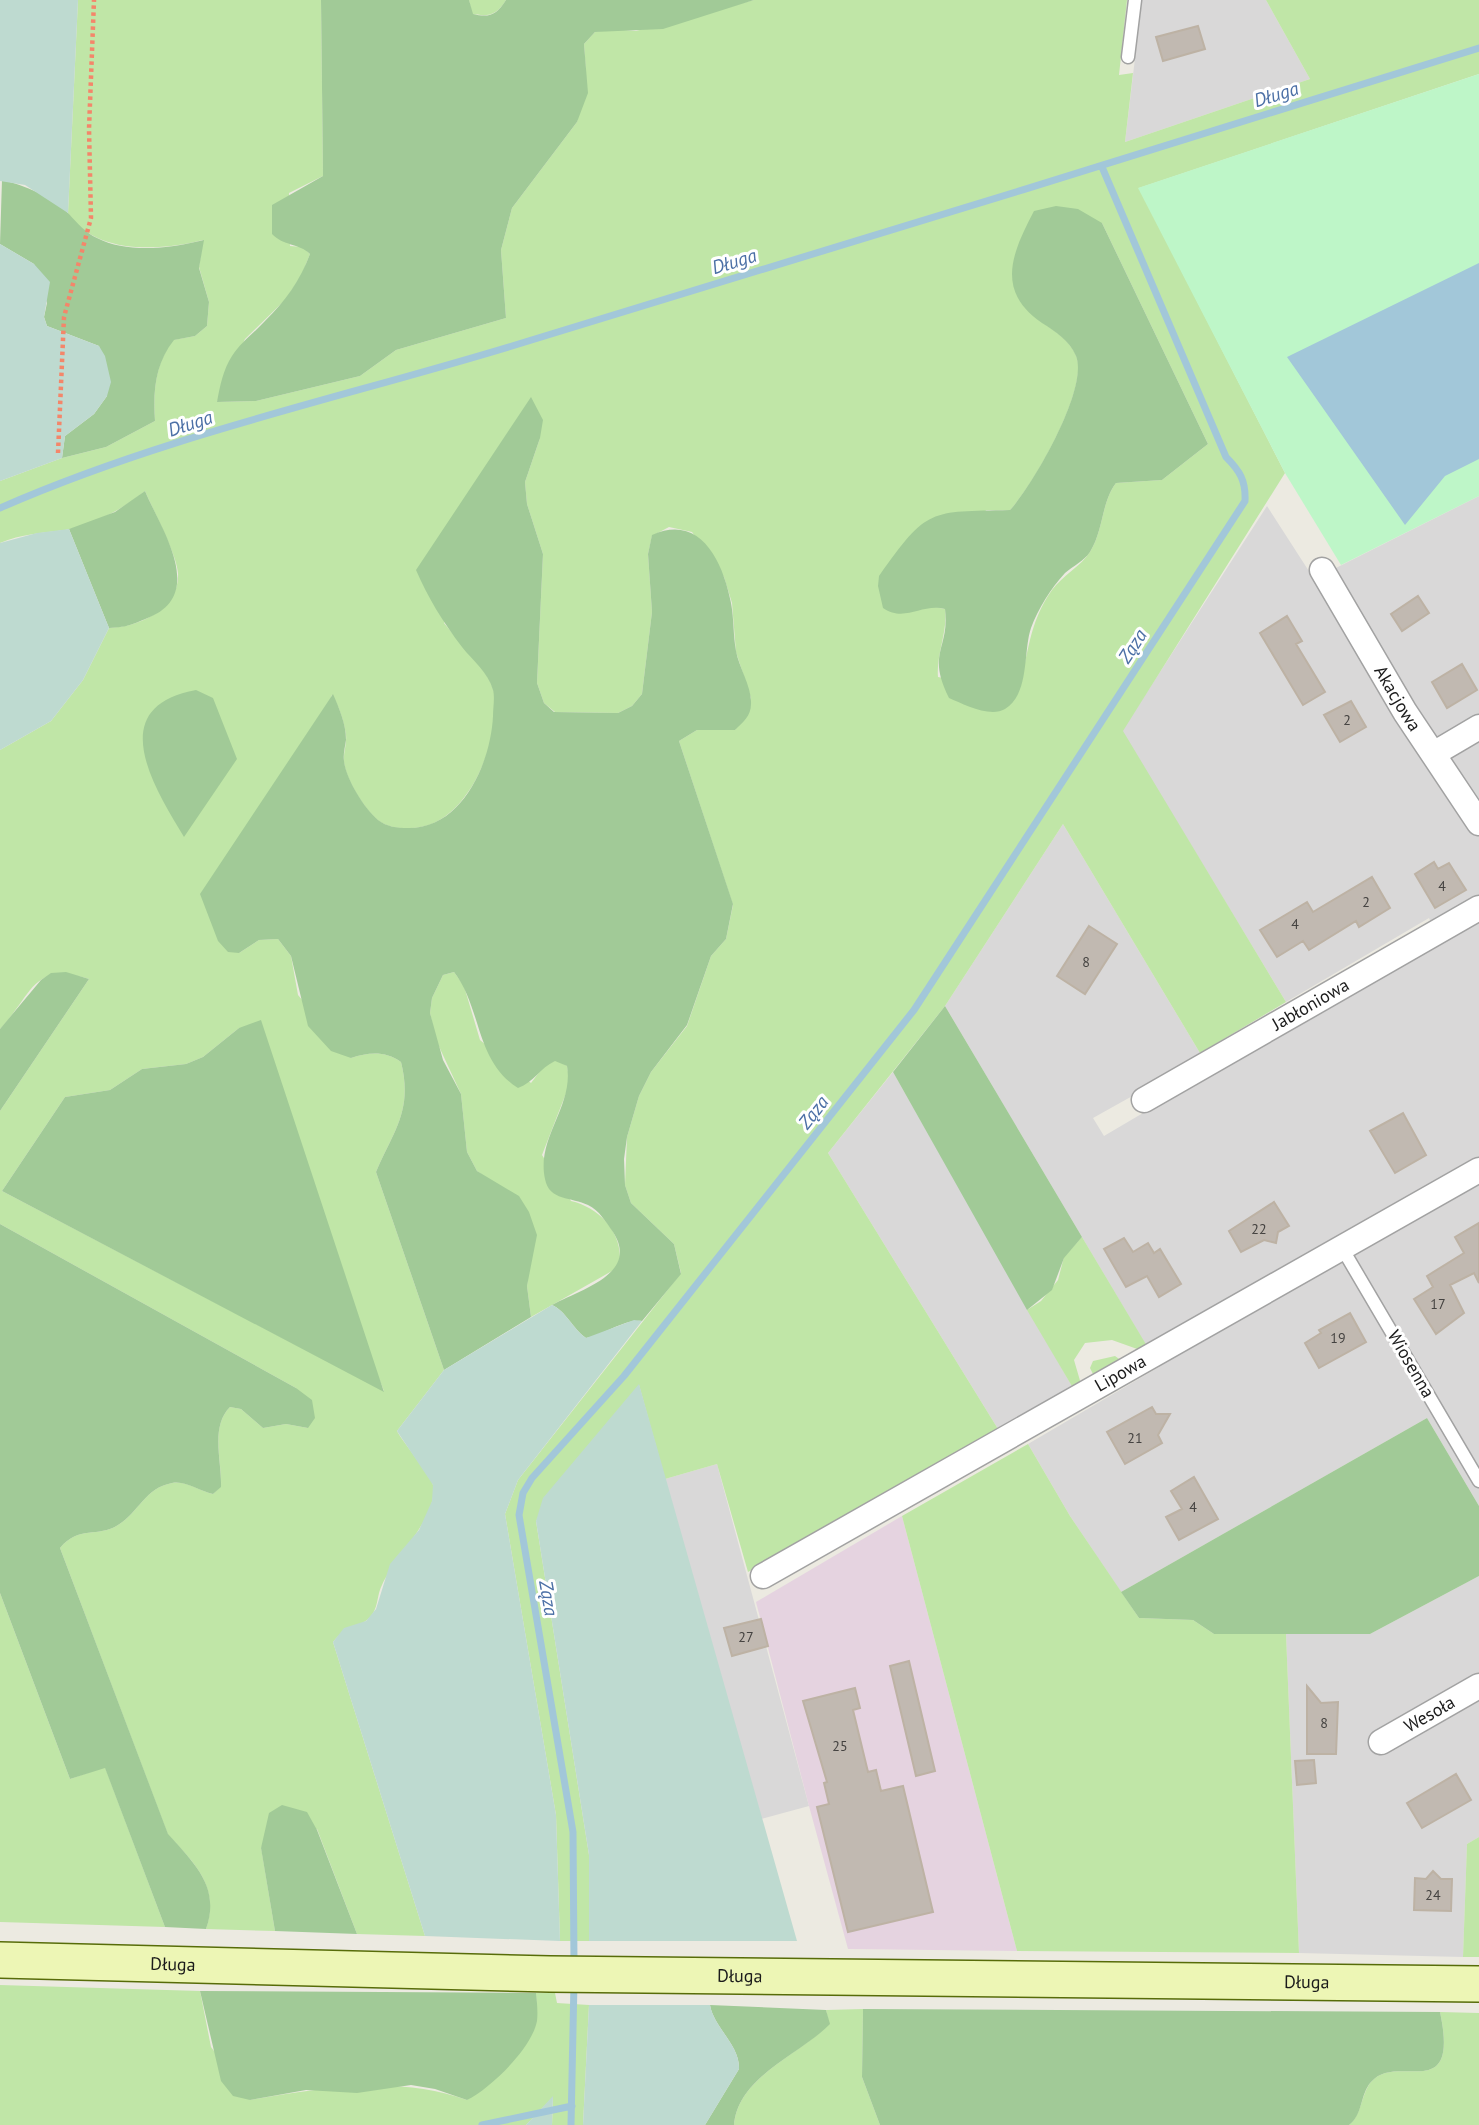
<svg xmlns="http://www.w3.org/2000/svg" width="1479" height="2125" font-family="'PT Sans',sans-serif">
	<rect width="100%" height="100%" fill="#eceae1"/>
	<path fill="#d9d8d8" d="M1142 0H1266L1310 79 1125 142Z
		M1479 496V900L1433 927 1429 918 1286 1002 1122 731 1267 506 1314 579Z
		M1063 824 1200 1053 1186 1066 1093 1118 1104 1136 1479 915V1506L1427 1418 1121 1592 1070 1516 1028 1444 1159 1367 945 1006Z
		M893 1072 1073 1388 998 1429 828 1153Z
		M717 1464 809 1806 761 1819 665 1479Z
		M1479 1576V1837L1467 1844 1463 1957 1299 1953 1286 1634H1370Z"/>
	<path fill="#e5d3e0" d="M902 1516 1017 1951 848 1949 809 1806 756 1602Z"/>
	<path fill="#c0e6a7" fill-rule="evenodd" d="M78 0H321L323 176 289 193 290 246 303 247 310 254 302 274 287 298 245 339 217 402 256 401 360 376 396 350 506 318 501 250 512 208 577 122 586 72 584 44 595 32 611 29 636 31 754 0H1127L1119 75 1133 73 1125 142 1310 79 1266 0H1479V74L1139 188 1285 473 1123 731 1286 1002 1200 1053 1063 824 945 1006 828 1153 998 1429 748 1572 717 1464 665 1479 639 1385 536 1521 589 1855V1941H560L556 1815 505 1514 518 1480 681 1273 674 1244 631 1203 625 1185 627 1137 639 1096 651 1072 687 1026 711 956 726 939 733 905 679 741 697 730H735L751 698 736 652 732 603 724 577 692 532 669 527 652 536 648 554 652 612 642 694 632 706 618 713 555 712 544 703 537 683 543 554 527 504 525 482 540 438 444 623C457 640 490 671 494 692 502 740 467 829 410 828 398 828 389 828 379 821 365 810 346 780 344 762 343 753 347 744 346 735 344 721 339 706 332 695L239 953 259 940 278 939 291 956 298 995 351 1058C370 1052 385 1051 401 1062 413 1110 394 1130 376 1172L444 1370 397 1431C404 1444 431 1475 433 1485 439 1516 394 1558 382 1585 376 1597 379 1610 368 1619 355 1630 347 1625 333 1642L425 1936 357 1934 317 1829 261 1847 275 1931 206 1929C220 1887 195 1863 168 1835L60 1548C79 1525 98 1538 118 1525 139 1512 145 1488 172 1483 186 1480 199 1491 213 1494L221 1486C222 1461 210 1427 230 1407L241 1409 263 1428 286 1424 308 1428 296 1388 0 1224V1111L89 979C32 961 33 994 0 1029V750L51 721 83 680 109 628C139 627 180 609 178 573 177 555 153 510 145 491 123 509 94 525 65 530 43 533 21 534 0 543V481L62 458 106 447 155 421C153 391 155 364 173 340L195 336 207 326 209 302 199 267 203 240C160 251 95 255 68 213ZM1102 223 1208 444 1162 480 1116 483C1101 503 1104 529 1090 552 1081 566 1062 576 1052 590 1028 624 1029 654 1018 692L938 677C936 654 948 632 945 609L930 606 986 510H1010C1034 485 1087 391 1077 358 1071 340 1053 330 1039 320ZM239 1028 384 1391 2 1191 65 1097 110 1090 142 1069 186 1064 203 1057Z
		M469 0H506C497 15 489 17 472 14Z
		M454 972 464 986 480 1040 531 1083 544 1066 556 1060 567 1066 570 1083 542 1155 571 1201C601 1208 625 1235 619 1267L531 1317 527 1286 529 1268 491 1181 477 1171 467 1152 461 1094 436 1040 430 1013 432 998 443 975Z
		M1082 1237 1147 1346 1140 1350 1112 1340 1085 1343 1074 1360 1081 1384 1073 1388 1027 1310 1041 1301 1058 1280 1064 1257Z
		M1115 1356 1122 1361 1095 1378 1090 1368 1093 1361Z
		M1028 1444 1070 1516 1139 1618 1193 1620 1214 1634H1286L1299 1953 1017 1951 902 1516Z
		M0 1593 70 1779 105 1767 165 1927 0 1922Z
		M1479 1837V1957H1463L1467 1844Z
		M0 1985 200 1991 211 2047 250 2100C320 2088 400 2075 467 2100L537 2012 536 1993H555L557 2003 589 2005 583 2125H552L553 2097 526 2125H0Z
		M863 2009 862 2077 880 2125H734C738 2076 800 2055 829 2024L826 2010Z
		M1440 2012 1479 2013V2125H1349C1362 2115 1361 2094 1371 2082 1397 2051 1460 2107 1440 2012Z"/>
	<path fill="#a1ca97" d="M321 0H469L473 14C489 18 497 15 506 0H754L663 29 595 32 584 44 588 93 577 122 512 208 501 250 506 318 396 350 360 376 256 401 217 402C220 386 223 370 232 356 241 342 254 333 265 321 285 301 300 281 310 254 299 243 283 246 272 234V205L323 176Z
		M2 180C24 185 53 197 69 214 77 223 86 233 97 238 128 254 172 248 204 240L199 268 209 302 207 326 195 336 174 340C155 364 153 391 155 421L106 447 62 458 65 436 94 414 107 396 99 346 47 326 44 317 47 303 34 264 0 244Z
		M1056 206 1078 209 1102 223 1208 444 1162 480 1116 483C1101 503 1104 529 1090 552 1084 561 1073 566 1065 573 1051 588 1038 609 1031 628 1023 651 1030 694 1005 709 990 718 963 704 949 698 926 652 950 649 945 609 922 603 905 623 883 608L878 586 879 576C928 507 929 512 1010 510 1033 485 1089 388 1076 356 1069 340 1056 332 1042 323 995 291 1012 253 1034 211Z
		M531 397 543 420 540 438 525 482 527 504 543 554 537 683 544 703 554 712 618 713 632 706 642 694 652 612 648 554 652 535C700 513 723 561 731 603 734 619 733 635 736 651 739 668 752 687 751 704 751 716 743 722 735 730H697L679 741 733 904 726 939 711 956 687 1025 651 1072 639 1096 627 1137 624 1159 625 1185 631 1203 674 1244 681 1274 642 1321C624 1319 604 1335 586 1338 572 1328 566 1311 552 1305 581 1289 640 1274 613 1232 606 1222 599 1210 588 1205 572 1197 549 1201 545 1179 536 1138 574 1106 567 1066L555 1061C540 1068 534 1082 518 1088 475 1061 482 1008 454 972L443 975 432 998 430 1013 443 1060 461 1094 467 1152 477 1171 519 1196 529 1212 537 1235 527 1286 531 1317 444 1370 376 1172C394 1130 413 1110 401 1062 385 1051 370 1052 351 1058L331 1051 308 1026 291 956 278 939 259 940 239 953 228 952 218 941 200 894 333 694C339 708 346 724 346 740 345 747 343 754 344 761 346 779 364 808 378 820 387 827 397 828 408 828 463 829 491 761 493 716 493 708 495 697 493 690 488 672 473 661 462 647 443 622 428 598 416 570Z
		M145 491C161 529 206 593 150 617 133 624 129 627 109 628L69 529 115 512Z
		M196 690 213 698 237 759 184 837C154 787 103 707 196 690Z
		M66 972 89 979 0 1111V1029L41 980 51 973Z
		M945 1006 1082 1237 1064 1258 1052 1290 1027 1310 893 1072Z
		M261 1020 384 1392 2 1191 65 1097 110 1090 142 1069 186 1064 203 1057 239 1028Z
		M0 1224 296 1388 312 1400 315 1418 308 1428 286 1424 263 1428 241 1409 230 1407C210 1427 222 1461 221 1487L213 1494C199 1491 185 1480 172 1483 145 1488 139 1512 118 1525 98 1538 79 1525 60 1548L168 1834C194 1863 221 1887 206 1929L165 1927 105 1768 70 1779 0 1593Z
		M1427 1418 1479 1506V1576L1370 1634H1214L1193 1620 1139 1618 1121 1592Z
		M282 1805 307 1812 317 1830 357 1934 275 1931 261 1848 269 1813Z
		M200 1991 536 1993C537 2002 538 2012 537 2021 532 2048 491 2088 467 2100L435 2089 411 2085 357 2093 306 2090 250 2100 233 2096 221 2081Z
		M710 2005 826 2010 830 2024C800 2055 738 2076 734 2125H705L739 2069C740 2045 714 2028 710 2005Z
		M863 2009 1440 2012C1460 2107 1397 2051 1371 2082 1360 2094 1363 2115 1349 2125H880L862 2077Z"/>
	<path fill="#bedad0" d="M0 0H78L68 213 25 185 0 181Z
		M0 244 34 264 50 282 44 317 47 326 99 346 105 356 111 382 107 396 94 414 65 436 62 458 0 481Z
		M69 529 109 628 83 680 51 721 0 750V543L37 533Z
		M552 1305C566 1311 572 1328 586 1338L634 1320 642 1321 518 1480 505 1514 556 1815 560 1941 425 1936 333 1642 344 1628 366 1621 376 1609 390 1564 419 1530 432 1501 433 1485 397 1431 444 1370Z
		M639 1384 797 1941H589V1855L536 1521 543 1498Z
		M589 2005H710C714 2028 740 2045 739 2069L705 2125H583Z
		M553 2096 552 2125H526Z"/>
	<path fill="#bef6c8" d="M1479 74V496L1341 565 1285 473 1138 188Z"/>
	<path fill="#a2c7d9" d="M1479 263V459L1445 476 1405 525 1287 357Z"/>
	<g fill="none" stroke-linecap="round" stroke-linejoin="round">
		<path stroke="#a2c7d9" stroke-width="7" d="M0 508C164 436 341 398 512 346 835 248 1157 149 1479 48
			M574 1963 573 1832 519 1515 523 1493 532 1478 624 1376 914 1010 1245 501C1246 481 1240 471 1226 457L1102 167
			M482 2125 572 2106
			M571 2125 574 1982"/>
	</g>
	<path fill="#c1b9b1" stroke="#bdb2a4" stroke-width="2" d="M1198 26 1205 49 1163 61 1156 37Z
		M1418 596 1429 613 1402 631 1391 614Z
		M1287 616 1302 641 1296 644 1325 692 1303 705 1260 633Z
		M1462 664 1477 690 1447 708 1432 682Z
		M1351 701 1366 727 1340 742 1324 715Z
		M1434 862 1438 869 1449 863 1466 890 1435 908 1415 874Z
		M1372 877 1390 908 1359 927 1356 921 1309 950 1303 941 1277 957 1260 930 1307 902 1313 912Z
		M1089 926 1117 944 1085 994 1057 976Z
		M1403 1113 1426 1155 1395 1173 1370 1131Z
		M1274 1202 1289 1226 1278 1232 1276 1243 1264 1240 1241 1252 1229 1231Z
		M1479 1223V1283L1474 1273 1450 1285 1464 1313 1436 1334 1414 1299 1433 1287 1427 1276 1464 1253 1455 1237Z
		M1124 1238 1133 1252 1148 1243 1154 1253 1160 1249 1181 1284 1159 1297 1147 1276 1126 1287 1104 1249Z
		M1350 1313 1366 1342 1319 1368 1305 1343 1321 1333 1319 1330Z
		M1152 1407 1156 1414H1170L1158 1435 1162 1443 1125 1464 1107 1432Z
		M1194 1477 1218 1519 1179 1540 1166 1517 1182 1509 1171 1491Z
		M761 1619 768 1646 732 1656 724 1628Z
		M909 1661 935 1771 916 1776 890 1666Z
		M1307 1686 1321 1703 1338 1702 1336 1754H1307Z
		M855 1688 860 1708 853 1710 868 1772 876 1770 881 1791 903 1786 933 1912 848 1932 817 1807 829 1804 824 1783 827 1782 803 1701Z
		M1314 1760 1316 1783 1297 1785 1295 1761Z
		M1456 1774 1471 1800 1422 1828 1407 1803Z
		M1433 1871 1441 1879H1452L1451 1911 1414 1910 1415 1878 1426 1879Z"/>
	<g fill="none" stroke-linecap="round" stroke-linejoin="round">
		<defs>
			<path id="lane" d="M1128 57 1135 0
				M1342 1248 1479 1481"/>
			<g id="street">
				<path id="s1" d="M1322 570 1405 712 1479 823"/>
				<path d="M1435 753 1479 727"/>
				<path id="s2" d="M1144 1100 1479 908"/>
				<path id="s3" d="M763 1576 1479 1170"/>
				<path id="s4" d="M1381 1742 1479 1686"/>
			</g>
			<g id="secondary">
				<path id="s5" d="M0 1960 550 1974 1479 1984"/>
			</g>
		</defs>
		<use href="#lane" stroke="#a2a2a2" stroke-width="15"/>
		<use href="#street" stroke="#a2a2a2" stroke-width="27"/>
		<use href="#secondary" stroke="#576c09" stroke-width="38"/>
		<path stroke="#f4866a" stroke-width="4.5" stroke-dasharray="3.5 3.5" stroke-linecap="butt" d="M58 453 64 317 91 218 89 129 94 0"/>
		<use href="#lane" stroke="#fff" stroke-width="12"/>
		<use href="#street" stroke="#fff" stroke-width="24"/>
		<use href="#secondary" stroke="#edf6b5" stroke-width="35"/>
	</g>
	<g text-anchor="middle" stroke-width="6" stroke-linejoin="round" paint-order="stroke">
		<g font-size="14" fill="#444240">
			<text x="1347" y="725">2</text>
			<text x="1442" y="891">4</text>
			<text x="1366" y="907">2</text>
			<text x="1295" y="929">4</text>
			<text x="1086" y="967">8</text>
			<text x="1259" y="1234">22</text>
			<text x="1438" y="1309">17</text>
			<text x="1338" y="1343">19</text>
			<text x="1135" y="1443">21</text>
			<text x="1193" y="1512">4</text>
			<text x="746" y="1642">27</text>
			<text x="1324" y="1728">8</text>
			<text x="840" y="1751">25</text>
			<text x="1433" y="1900">24</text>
		</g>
		<g font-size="18" fill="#1b1b1b" stroke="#fff">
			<text dy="6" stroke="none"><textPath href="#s1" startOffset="149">Akacjowa</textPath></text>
			<text dy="6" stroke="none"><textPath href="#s2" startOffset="192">Jabłoniowa</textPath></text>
			<text transform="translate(1411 1364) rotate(60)" y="6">Wiosenna</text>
			<text dy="6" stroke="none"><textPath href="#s3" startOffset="411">Lipowa</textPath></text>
			<text dy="6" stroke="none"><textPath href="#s4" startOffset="56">Wesoła</textPath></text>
			<text dy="6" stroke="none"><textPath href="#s5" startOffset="173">Długa</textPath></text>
			<text dy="6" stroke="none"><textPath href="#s5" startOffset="740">Długa</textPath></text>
			<text dy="6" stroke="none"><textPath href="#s5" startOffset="1307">Długa</textPath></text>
		</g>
		<g font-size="19" font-style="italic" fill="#4c70a6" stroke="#fff">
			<text transform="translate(1276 94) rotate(-17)" y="7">Długa</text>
			<text transform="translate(734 261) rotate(-17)" y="7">Długa</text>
			<text transform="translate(190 423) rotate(-18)" y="7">Długa</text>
			<text transform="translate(1132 646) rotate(-57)" y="7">Ząza</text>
			<text transform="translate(813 1112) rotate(-52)" y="7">Ząza</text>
			<text transform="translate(549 1598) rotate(80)" y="7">Ząza</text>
		</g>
	</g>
</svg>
